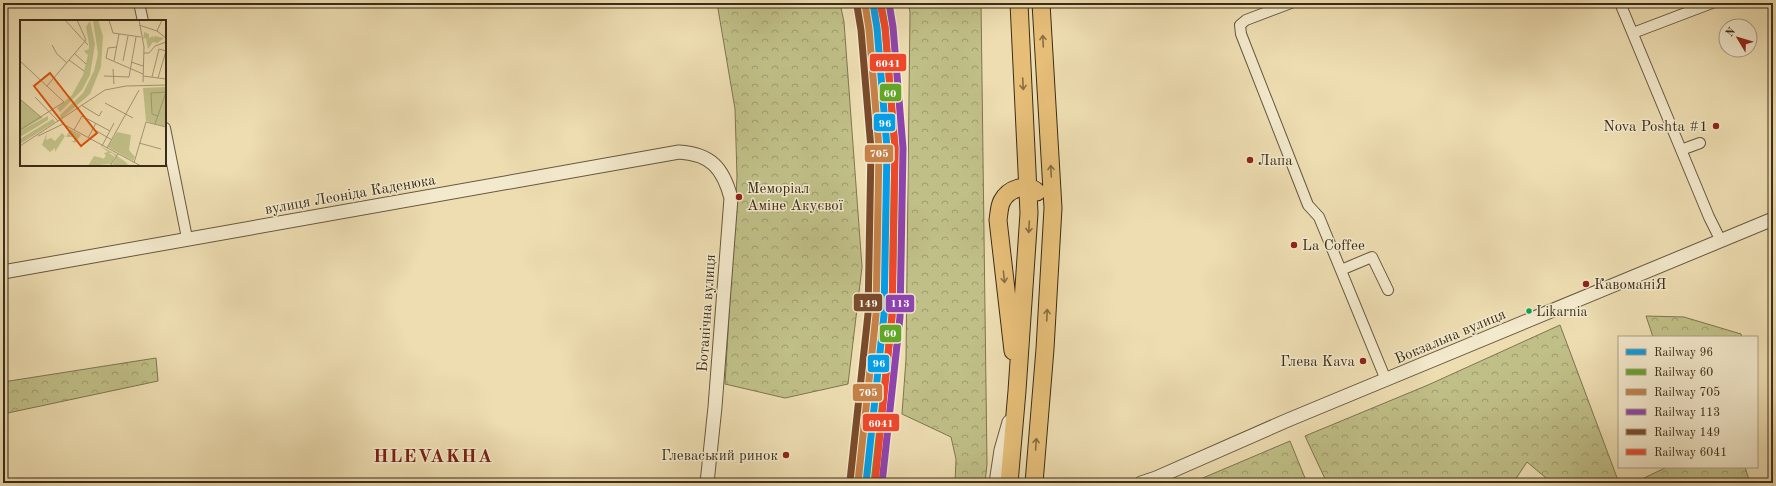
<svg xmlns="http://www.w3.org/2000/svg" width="1776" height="486" font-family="'Old Standard TT',serif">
	<defs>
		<pattern id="forest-crowns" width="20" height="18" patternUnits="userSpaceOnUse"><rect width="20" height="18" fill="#c0bf87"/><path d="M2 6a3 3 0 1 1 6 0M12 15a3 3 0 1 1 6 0" fill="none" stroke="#9d9b6e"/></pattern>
	</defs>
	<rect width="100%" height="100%" fill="#edddb1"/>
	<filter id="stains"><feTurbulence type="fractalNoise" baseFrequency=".005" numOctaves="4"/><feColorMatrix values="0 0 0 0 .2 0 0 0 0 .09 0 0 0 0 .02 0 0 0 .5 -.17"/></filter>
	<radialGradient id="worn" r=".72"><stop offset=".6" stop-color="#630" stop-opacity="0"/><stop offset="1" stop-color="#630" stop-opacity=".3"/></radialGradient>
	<path fill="url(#forest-crowns)" stroke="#7d7650" d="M717 3H840L844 22 862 267 848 384 785 398 725 384 737 177 735 109Z
		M908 3H981L987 464 985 483H955L956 459 951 437 902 414 906 359 910 12Z
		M1646 316 1684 317 1741 334 1742 337H1653Z
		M1560 325 1619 483H1552L1527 462 1513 483H1327L1305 436 1428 385Z
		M156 358 158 381 3 414V382Z
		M1290 441 1307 483H1191Z
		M1667 467H1745L1750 483H1644L1642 479Z"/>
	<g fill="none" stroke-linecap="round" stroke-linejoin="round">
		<defs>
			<path id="minor" d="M139 3 143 21
				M1291 3 1246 20 1240 25 1241 34 1308 205 1319 217 1386 380
				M1620 3 1709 217 1721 241
				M1633 33 1712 3
				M165 128 187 238
				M1681 150 1700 143
				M1341 270 1372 257 1388 290"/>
			<path id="tertiary" d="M3 272 679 152C711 154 723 168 731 198L715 407 707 483
				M996 483 1001 450 1009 422
				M1141 483 1156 478 1288 420 1773 219"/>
			<path id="trunk" d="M1013 351 998 220C999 215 999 206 1002 201 1008 189 1027 182 1037 192
				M1009 483 1017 391 1029 213 1019 3
				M1034 483 1045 349 1053 208 1041 3"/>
		</defs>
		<use href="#minor" stroke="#67583f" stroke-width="12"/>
		<use href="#tertiary" stroke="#67583f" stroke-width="15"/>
		<use href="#trunk" stroke="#3a2c19" stroke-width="19"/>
		<use href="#minor" stroke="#f3e9cc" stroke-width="10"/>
		<use href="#tertiary" stroke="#f3e9cc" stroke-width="13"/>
		<use href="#trunk" stroke="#e6be78" stroke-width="17"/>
		<defs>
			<path id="rail-1" d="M866 483 884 315 887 148 877 28 873 3"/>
			<path id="rail-2" d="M874 483 892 316 895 148 885 27 881 3"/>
			<path id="rail-3" d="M858 482 876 315 879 148 869 29 865 4"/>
			<path id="rail-4" d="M882 483 900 317 903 148 893 27 889 3"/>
			<path id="rail-5" d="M850 481 868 314 871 149 861 30 857 6"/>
			<path id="rail-6" d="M875 483 892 316 895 148 885 27 880 3"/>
		</defs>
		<use href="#rail-1" stroke="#f3e9cc" stroke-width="10"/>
		<use href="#rail-2" stroke="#f3e9cc" stroke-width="10"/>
		<use href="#rail-3" stroke="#f3e9cc" stroke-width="10"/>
		<use href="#rail-4" stroke="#f3e9cc" stroke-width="10"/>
		<use href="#rail-5" stroke="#f3e9cc" stroke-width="10"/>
		<use href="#rail-6" stroke="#f3e9cc" stroke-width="10"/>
		<use href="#rail-1" stroke="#069de8" stroke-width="7"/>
		<use href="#rail-2" stroke="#63a529" stroke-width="7"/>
		<use href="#rail-3" stroke="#c48148" stroke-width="7"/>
		<use href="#rail-4" stroke="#8e44ad" stroke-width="7"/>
		<use href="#rail-5" stroke="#7a4b2a" stroke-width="7"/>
		<use href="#rail-6" stroke="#ee482b" stroke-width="7"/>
	</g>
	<defs><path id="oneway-shaft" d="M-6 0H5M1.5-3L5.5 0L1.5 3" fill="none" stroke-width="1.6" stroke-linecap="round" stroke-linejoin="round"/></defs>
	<g stroke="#876e44">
		<use href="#oneway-shaft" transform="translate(1043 41) rotate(-93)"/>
		<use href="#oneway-shaft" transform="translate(1023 84) rotate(87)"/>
		<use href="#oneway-shaft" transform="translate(1051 171) rotate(-93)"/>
		<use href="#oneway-shaft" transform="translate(1029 227) rotate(93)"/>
		<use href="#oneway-shaft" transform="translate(1004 277) rotate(84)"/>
		<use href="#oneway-shaft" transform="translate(1047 315) rotate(-87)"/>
		<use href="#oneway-shaft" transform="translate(1036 444) rotate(-86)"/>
	</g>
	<g fill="#8f2418" stroke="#f3e9cc" stroke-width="1.5">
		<circle cx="1716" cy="126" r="4"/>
		<circle cx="1250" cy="160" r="4"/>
		<circle cx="739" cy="197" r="4"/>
		<circle cx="1294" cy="245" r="4"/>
		<circle cx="1586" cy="284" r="4"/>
		<circle cx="1363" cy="361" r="4"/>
		<circle cx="786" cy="455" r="4"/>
	</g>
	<circle fill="#00a651" stroke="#f3e9cc" stroke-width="1.5" cx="1529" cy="311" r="3.5"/>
	<g text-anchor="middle" stroke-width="3" stroke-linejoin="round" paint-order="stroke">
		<g font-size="14" fill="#3a2c19" stroke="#f3e9cc" text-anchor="start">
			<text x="1536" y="316">Likarnia</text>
		</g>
		<g font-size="15" fill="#3a2c19" stroke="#f3e9cc" text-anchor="start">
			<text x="1708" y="131" text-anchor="end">Nova Poshta #1</text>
			<text x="1258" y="165">Лапа</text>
			<text x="747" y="193">Меморіал<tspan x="747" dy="17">Аміне Акуєвої</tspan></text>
			<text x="1302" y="250">La Coffee</text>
			<text x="1594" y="289">КавоманіЯ</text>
			<text x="1355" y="366" text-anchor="end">Глева Kava</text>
			<text x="778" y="460" text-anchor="end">Глеваський ринок</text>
		</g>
		<g font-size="15" fill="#3a2c19" stroke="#f3e9cc">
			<text transform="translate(350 194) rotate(-10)" y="5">вулиця Леоніда Каденюка</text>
			<text transform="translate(706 313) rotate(-86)" y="5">Ботанічна вулиця</text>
			<text transform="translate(1450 336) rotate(-23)" y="5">Вокзальна вулиця</text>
		</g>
		<g font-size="19" font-weight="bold" letter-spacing="1" fill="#7a1f14" stroke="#f3e9cc">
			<text x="433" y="462">HLEVAKHA</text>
		</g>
	</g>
	<g transform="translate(20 20)">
		<rect width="146" height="146" fill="#edddb1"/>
		<path d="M74 136 82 138 90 144 68 146Z" fill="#c0bf87"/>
		<path d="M73 0H78L83 16 81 47 70 74 41 99 40 95 63 73 74 51 78 34ZM70 1 75 24 70 55 62 70 40 92 37 88 52 75 63 55 68 35 64 31 69 29V24L66 7ZM28 96V100L0 117V111ZM33 99 35 102 0 124V119ZM50 109 61 115 55 123 51 121H54L55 117H46ZM27 113 26 120 31 118 35 121 42 113 45 116 35 132V128L30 132 22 125ZM79 125 97 135 96 137 92 133H89L95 137 91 145 83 139 86 136 84 133 88 132ZM97 136 112 146 105 142 109 146 92 145Z" fill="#c0bf87"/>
		<path d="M124 12 129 14V18L133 16V19L134 16 144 18 137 23 133 22 128 29 126 18 123 19ZM146 67V107L126 101 123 68ZM0 79 22 98 0 111ZM97 112 111 115 109 130 115 137 113 141 88 127Z" fill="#c0bf87"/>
		<path fill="none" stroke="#a59674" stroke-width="1" d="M45 0 68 25M89 0 93 13 121 17M119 0 124 27 123 62M119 5 137 11 146 18M137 11 142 0M32 25 37 34 47 43M97 27 88 28 86 38 123 54M124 33H129L135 26 146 22M55 34 66 44M49 40 64 51M0 41 44 82 0 110M94 41 99 14M103 41 108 16M111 42 123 46M93 49 94 64M84 56 109 57 116 17M123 56 146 59M132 57 139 29 146 31M138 58 146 31M27 66 66 20 57 0M15 77 38 101M0 79 22 98M85 83 113 98M61 85 79 96 82 91M43 104 121 146M135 104 146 72 131 73 132 94 138 96M73 109 92 120M54 110 62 96 90 111M18 116 43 104M68 118 76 103M119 123 141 129M0 126 85 70 106 66 146 65M82 126 94 103M87 128 119 70M114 143 126 102 146 107M90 146 98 134"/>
		<path fill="#d7540d" fill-opacity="0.15" stroke="#d7540d" stroke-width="2" d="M30 53 77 113 61 126 14 66Z"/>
		<rect width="146" height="146" fill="none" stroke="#3a2c19" stroke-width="2"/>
	</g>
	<g stroke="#f3e9cc" stroke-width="1.5">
		<rect x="869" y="53" width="38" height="19" rx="4" fill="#ee482b"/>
		<rect x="879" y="83" width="23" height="19" rx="4" fill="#63a529"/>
		<rect x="873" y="113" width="23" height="19" rx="4" fill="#069de8"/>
		<rect x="864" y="144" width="30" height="19" rx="4" fill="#c48148"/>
		<rect x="853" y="293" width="30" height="19" rx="4" fill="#7a4b2a"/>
		<rect x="885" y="294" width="30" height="19" rx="4" fill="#8e44ad"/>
		<rect x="879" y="324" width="23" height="19" rx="4" fill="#63a529"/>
		<rect x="867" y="354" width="23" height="19" rx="4" fill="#069de8"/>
		<rect x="852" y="383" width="31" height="19" rx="4" fill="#c48148"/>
		<rect x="862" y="413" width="38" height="19" rx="4" fill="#ee482b"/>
	</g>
	<g font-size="11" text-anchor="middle" font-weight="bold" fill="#fff">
		<text x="888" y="67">6041</text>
		<text x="890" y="97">60</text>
		<text x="885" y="127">96</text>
		<text x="879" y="157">705</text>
		<text x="868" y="307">149</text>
		<text x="900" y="307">113</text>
		<text x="890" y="337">60</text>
		<text x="879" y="367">96</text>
		<text x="868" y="396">705</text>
		<text x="881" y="427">6041</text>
	</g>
	<rect width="1776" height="486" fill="none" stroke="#edddb1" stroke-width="16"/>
	<rect x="4" y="4" width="1768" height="478" fill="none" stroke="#3a2c19" stroke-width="2"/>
	<rect x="8" y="8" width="1760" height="470" fill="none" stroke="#3a2c19"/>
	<rect x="1618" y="336" width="140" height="132" fill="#f3e9cc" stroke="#a99d84"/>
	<rect x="1626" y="349" width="20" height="6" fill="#069de8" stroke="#a99d84"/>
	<text x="1654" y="356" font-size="12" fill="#3a2c19">Railway 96</text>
	<rect x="1626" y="369" width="20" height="6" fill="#63a529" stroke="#a99d84"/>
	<text x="1654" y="376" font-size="12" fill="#3a2c19">Railway 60</text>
	<rect x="1626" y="389" width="20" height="6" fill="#c48148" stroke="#a99d84"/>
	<text x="1654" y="396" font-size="12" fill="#3a2c19">Railway 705</text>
	<rect x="1626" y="409" width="20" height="6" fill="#8e44ad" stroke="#a99d84"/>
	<text x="1654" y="416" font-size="12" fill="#3a2c19">Railway 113</text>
	<rect x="1626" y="429" width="20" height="6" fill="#7a4b2a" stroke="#a99d84"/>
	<text x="1654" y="436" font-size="12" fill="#3a2c19">Railway 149</text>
	<rect x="1626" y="449" width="20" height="6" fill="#ee482b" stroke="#a99d84"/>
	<text x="1654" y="456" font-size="12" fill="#3a2c19">Railway 6041</text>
	<g transform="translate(1738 38) rotate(308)"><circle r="19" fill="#f3e9cc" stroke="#a99d84"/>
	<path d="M0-3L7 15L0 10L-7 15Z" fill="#8f2418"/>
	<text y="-6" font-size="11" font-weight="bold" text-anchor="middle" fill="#3a2c19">N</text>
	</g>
	<rect width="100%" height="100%" filter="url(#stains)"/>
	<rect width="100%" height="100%" fill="url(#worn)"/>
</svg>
